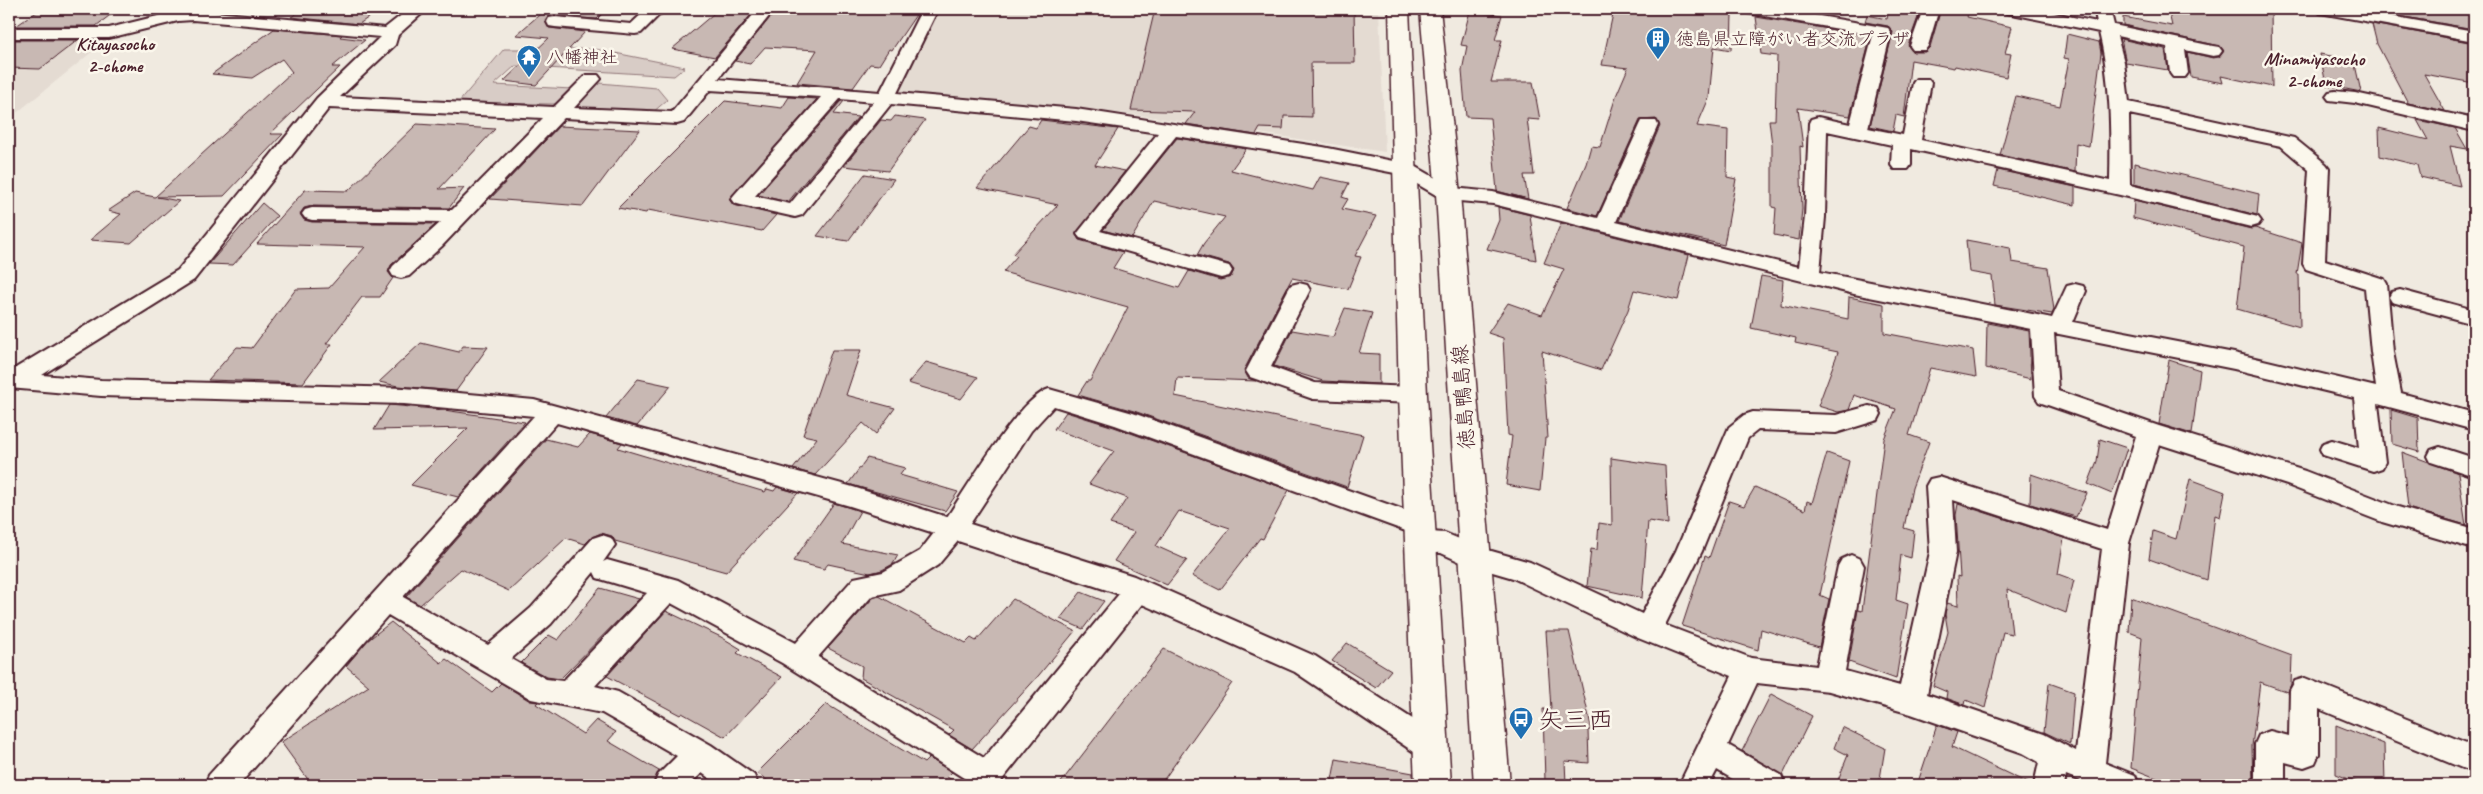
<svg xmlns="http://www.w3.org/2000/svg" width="2483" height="794" font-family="Caveat,'Klee One',sans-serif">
	<rect width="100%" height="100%" fill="#f0eae0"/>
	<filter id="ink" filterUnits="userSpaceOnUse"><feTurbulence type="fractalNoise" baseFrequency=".02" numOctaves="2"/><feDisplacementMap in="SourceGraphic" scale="10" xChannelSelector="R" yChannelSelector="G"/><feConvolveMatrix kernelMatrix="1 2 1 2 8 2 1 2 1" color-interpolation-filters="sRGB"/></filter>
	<g filter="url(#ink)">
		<path fill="#e4dbd2" d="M933 9H1379L1385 152 1139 115 894 91Z
			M111 36 76 65 9 119V57L37 37 95 39Z"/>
		<path fill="#d8ccc6" stroke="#917678" d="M504 49H595L685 67 674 76 515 66 494 85 572 89 556 104 458 103Z
			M599 83 657 88 667 100 652 113 576 108Z"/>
		<path fill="#c8b8b3" stroke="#4a1f2b" d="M41 9H118L96 26H16Z
			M303 9H381L359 24 291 17Z
			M546 9H607L597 19 549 16 545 21 549 28 585 32 536 85 504 81 549 38 516 35Z
			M719 9H756L715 57 672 49Z
			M777 9H920L892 50 889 49 879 65 870 64 853 88 797 83 817 50 765 47 750 64 735 61Z
			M1155 9H1354L1355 63H1311L1312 117 1284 116 1283 129 1260 128 1256 135 1186 124 1195 112 1131 110Z
			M1614 9H1695L1732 14 1731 50 1714 47 1709 98 1697 126 1728 130 1727 177 1736 179 1724 245 1619 221 1660 126 1656 119 1640 120 1597 216 1567 208 1586 164 1591 146 1600 147 1616 96 1628 68 1602 65Z
			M1889 9H1921L1908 45 1913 52H1925L1930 47 1941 9H1969L1967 17 2012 27 2005 53 2011 54 2006 77 1955 66 1954 68 1911 60 1904 117 1896 115 1893 131 1870 126 1893 32 1888 26 1865 22 1867 15 1887 19Z
			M2168 9H2271L2272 87 2221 76 2223 83 2191 77 2187 52 2213 58 2219 57 2224 51 2220 46 2123 25V17L2172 26Z
			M2386 9H2455L2474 12V29L2388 14Z
			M1470 11 1502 15 1495 40H1502L1491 82H1533L1540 120 1527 119 1534 175H1524L1528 199 1497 191 1490 118 1466 117 1462 71 1467 46 1461 45Z
			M1756 17 1871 36 1850 116 1798 108 1803 147 1800 146 1802 209 1799 240 1774 235 1776 208 1772 207V145L1769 120H1775L1777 56 1761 54Z
			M2372 24 2474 43V83L2424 74 2445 111 2408 103 2377 44Z
			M274 29 342 35 340 37 365 40 332 67H340L270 134H283L224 196 157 197 179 201 131 243 90 240 121 214 108 211 135 193 155 197 292 72 282 59 252 78 212 74Z
			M2067 34 2099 42 2101 53 2089 146 2076 143 2075 172 2000 155 2016 96 2060 106 2069 59 2064 58Z
			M2121 39 2165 49 2168 70 2126 63Z
			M9 40H78L40 69 9 68Z
			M2320 54 2354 60 2361 92 2326 85Z
			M789 97 817 99 729 199 733 205 776 215 762 231 648 210 646 213 618 208 725 101 782 108Z
			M841 101H844L834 114 858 117 788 202 758 195Z
			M895 116 925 120 888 171 844 166 881 120 891 121Z
			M1041 120 1118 129 1095 165 1125 171 1076 235 1079 240 1123 252 1113 268 1179 288 1189 271 1220 280 1231 277 1234 270 1229 264 1197 255 1204 243 1225 217 1154 201 1132 238 1103 230 1177 138 1246 149 1231 170 1313 190 1320 177 1349 183 1342 197 1348 199 1342 209 1376 216 1355 256 1361 257 1348 289 1292 278 1244 370 1248 378 1256 381 1177 378 1175 396 1363 435 1347 487 1134 411 1078 395 1087 381H1090L1128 307 1003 272 1017 256 1013 254 1058 205 977 188 1029 126 1036 128Z
			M2417 120 2455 128 2467 149 2450 146 2460 186 2420 177 2417 165 2380 156 2379 128 2428 140Z
			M417 124 495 129 439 189 464 188 449 208 312 206 304 208 300 214 304 220 312 222 436 224 391 265 388 272 393 278 380 297H362L326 344H332L303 383 208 380 237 347 252 348 296 289 329 288 365 247 257 244 305 190 348 191Z
			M559 126 640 130 583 206 490 199Z
			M2134 163 2259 194 2257 215 2134 184Z
			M1998 170 2075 187V205L1994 186Z
			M865 174 894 179 848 241 817 236Z
			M2134 200 2251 229 2255 228 2302 243 2297 274H2299L2300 327 2237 309 2244 247 2133 218Z
			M262 203 277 216 233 265 209 264Z
			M1498 207 1530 215 1536 260 1487 249 1499 220Z
			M1561 223 1689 255 1678 300 1634 290 1628 310 1601 370 1542 351 1548 438H1545L1540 491 1506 485 1512 436 1508 435 1503 338 1488 333 1508 303 1542 315 1564 269 1544 263Z
			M1966 240 2010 248 2012 262 2048 268 2054 310 2052 314 1995 305 1992 276 1969 272Z
			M1761 276 1783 280 1781 305 1848 319 1849 297 1884 304V333L1973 350 1976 377 1930 368 1909 435 1929 442 1912 488 1904 528 1914 531 1911 558 1901 555 1896 600 1908 604 1896 679 1849 662 1858 610 1862 611 1884 439 1896 409 1854 395 1849 410 1838 412 1818 406 1838 352 1795 343 1796 338 1751 328Z
			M1345 308 1372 313 1359 353 1379 354V384L1323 381 1274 366 1292 330 1333 337Z
			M1987 323 2029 331 2031 379 1986 368Z
			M421 343 459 352 463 346 488 347 456 391 398 386 379 382Z
			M832 350H861L846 395 895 408 876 434 863 423 815 475 793 469 817 438 803 435Z
			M2169 360 2200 370 2192 434 2159 424Z
			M926 362 978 377 961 399 908 383Z
			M638 379 671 386 637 426 606 418Z
			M389 405 444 410 525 422 458 497 411 485 468 428 374 430Z
			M2391 410 2418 418 2419 452 2392 444Z
			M1066 412 1114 427 1289 490 1263 539 1260 538 1220 590 1192 576 1230 528 1179 511 1156 546 1187 560 1167 585 1114 561 1134 532 1110 524 1127 498 1089 484 1114 451 1054 429Z
			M590 434 622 443 618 448 765 492 767 489 774 491 777 487 798 493 726 572 615 541 612 536 601 533 592 537 585 544 566 538 509 591 461 569 420 605 406 597 546 439 578 447Z
			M2100 439 2127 448 2112 494 2088 484 2097 461Z
			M2402 452 2458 473 2466 525 2408 508Z
			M1827 453 1849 461 1820 595 1829 599 1819 647 1761 629 1758 650 1682 626 1705 556 1709 558 1729 501 1744 506 1755 487 1805 510 1807 501 1812 503Z
			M867 458 905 468 900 475 958 492 945 511 848 484Z
			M1611 458 1665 466 1668 524 1648 521 1642 598 1587 586 1591 549 1597 550 1599 523 1612 525Z
			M2031 474 2087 493 2076 517 2030 504Z
			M2190 479 2225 492 2220 517 2215 515 2207 580 2149 559 2153 531 2176 539Z
			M834 503 860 511 842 544 898 555 893 564 882 570 870 573 828 564 824 569 793 561Z
			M1958 504 2064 538 2058 574 2074 580 2066 613 2007 589 2012 634 2003 632 1985 708 1966 700 1965 705 1946 698 1947 692 1933 686 1948 632 1945 614 1947 603 1958 606 1957 576 1960 577 1956 515Z
			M600 588 639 599 560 679 547 677 521 663 549 635 558 640Z
			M1081 592 1104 601 1083 629 1060 619Z
			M879 596 966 643 971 638 976 641 1013 599 1075 631 1039 675 972 749 949 735 954 730 861 678 862 666 828 648 873 598Z
			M2131 597 2292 656 2291 684 2288 692 2260 682 2252 746 2253 785H2174L2131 768 2142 637 2129 632Z
			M666 611 721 637 741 649 737 653 782 677 725 737 682 713 680 715 607 676Z
			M391 622 441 663 446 659 492 692 501 683 530 701 538 702 536 704 583 734 596 720 616 732 608 741 659 771 652 785H312L281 742 369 686 346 666 367 641Z
			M1546 631H1569L1592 730H1588L1589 763 1565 761 1566 784 1545 782 1543 709H1551Z
			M1347 643 1391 670 1376 688 1332 661Z
			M1164 649 1232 683 1160 785H1059Z
			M2049 683 2074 692 2070 744 2044 732Z
			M1771 694 1812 716 1783 775 1742 751Z
			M826 704 924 763 929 758 952 772 947 777 961 785H774L757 773Z
			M1937 725 1957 732 1952 747 2032 785H1917Z
			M2336 725 2384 744 2385 785H2364L2336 774Z
			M1842 727 1885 748 1879 785H1836L1848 755 1834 748Z
			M1336 759 1413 773V785H1331Z"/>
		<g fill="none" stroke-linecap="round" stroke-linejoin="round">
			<defs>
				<path id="street" d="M409 9H427L398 35 395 45 340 97 554 107 586 75H598L601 79 574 108 672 112 758 9H775L718 79 880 92 922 9H938L897 93 1076 109 1323 147 1413 165 1453 188 1493 192 1598 218 1640 125 1642 121H1656L1658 125 1616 222 1799 267 1805 217 1809 123 1811 119 1818 117 1850 124 1873 35 1753 14 1747 13 1745 9H1780L1888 28 1891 32 1868 128 1903 135 1913 83 1916 79H1928L1931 83 1921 140 2110 181C2111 130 2111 82 2099 32L2012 14 2006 13 2004 9H2035L2097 22 2094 9H2110L2114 25 2213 46 2219 47 2222 51 2219 55 2213 56 2185 50 2188 73 2185 77H2173L2170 73 2167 47 2117 36 2124 62 2129 102 2294 138 2326 164 2329 168 2325 260 2384 279 2387 284 2393 352 2401 393 2474 413V430L2378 404 2385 462 2382 468 2373 471 2323 455 2320 449 2323 443 2332 440 2359 448 2354 398 2234 369 2054 333 2058 391 2159 426 2305 471 2398 507 2474 529V549L2382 522 2287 485 2159 444 2129 543 2105 763 2135 775 2139 785H2091L2066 775 2064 785H2034L2039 762 2023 753 1911 714 1829 691 1757 683 1728 745 1781 775 1785 785H1743L1717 770 1709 785H1679L1732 676 1638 638 1513 578 1465 564 1441 553 1421 552 1412 549 1408 542 1414 534 1115 425 1054 406 1031 431 970 524 1134 576 1315 656 1442 738 1446 747 1442 756 1431 760 1420 756 1295 672 1142 604 998 785H965L967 780 782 663 671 603 595 686 618 692 711 745 754 775 758 785H719L702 773 689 785H654L658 775 677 756 602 713 531 699 388 615 239 785H205L209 775 534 416 404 404 101 396 9 388V372L178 270 317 98 380 37 193 20 178 21 109 38H9V28H109L178 11 193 10 385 28ZM710 90 821 97 734 195 731 199 734 203 741 205 795 217 802 215 891 104 1076 121 1158 133 1080 230 1077 234 1080 238 1221 278 1229 276 1232 271 1229 266 1100 231 1176 136 1323 159 1400 174 1441 198 1448 200 1493 204 1854 294 2031 329 2035 396 2039 402 2136 436 2107 530 1939 477 1930 479 1926 486 1930 552 1900 686 1845 671 1864 566 1860 559 1851 555 1842 559 1838 566 1817 666 1751 658 1665 625 1702 551 1748 438 1758 430 1836 433 1878 420 1881 414 1878 408 1869 406 1836 415 1753 412 1744 415 1729 427 1676 551 1642 614 1530 562 1481 548 1445 533 1430 532 1433 526 1429 519 1133 413 1049 389C1019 398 967 488 947 517L853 487 534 400 404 388 101 380 42 375 194 280 329 108 543 118 452 210 312 208 305 210 302 214 305 218 312 220 441 222 393 266 390 271 393 276 401 278 409 276 442 246 564 118 677 124 684 122ZM840 99 873 102 790 204 755 196ZM2129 114 2281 146 2309 170 2303 264 2306 269 2365 288 2371 352 2376 387 2234 353 2073 322 2086 291 2083 286 2075 284 2067 286 2052 318 1820 272 1825 217 1827 131 1892 145 1891 165 1894 169H1908L1911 165V149L2120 195 2251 227 2258 225 2261 221 2258 217 2130 185ZM557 423 850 506 934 533 920 551 883 572 854 578 796 643 678 580 607 560 603 562 615 545 611 538 602 535 593 538 531 608 488 645 403 597ZM1953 500 2102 549 2076 751 2044 734 1927 694 1956 552ZM958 541 1119 594 984 758 818 657 872 596 899 590 938 565ZM594 572 597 578 647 593 563 681 546 679 511 659 551 624Z
					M647 9H665L641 33 635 34 555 27 549 26 547 22 549 18 555 17 631 24Z
					M1923 9H1939L1928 46 1925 50H1913L1910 46Z
					M2318 9H2352L2474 31V41L2326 14 2320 13Z
					M2335 91 2355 93 2474 119V131L2355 103 2329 100 2326 96 2329 92Z
					M1299 283 1307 285 1310 290 1271 367 1315 383 1413 387 1421 389 1425 395 1421 401 1413 403 1313 399 1250 377 1246 371 1288 290 1291 285Z
					M2400 290 2474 310V324L2392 302 2389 297 2392 292Z
					M2440 447 2474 458V476L2431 462 2428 456 2431 450Z
					M2305 678 2474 746V773L2319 709V754L2315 763 2304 767 2285 762V785H2255V744L2259 735 2270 731 2289 736 2290 690 2295 681Z"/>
				<path id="primary" d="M1389 9H1409L1427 395 1451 785H1415L1399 395Z
					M1420 9H1440L1460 194 1510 785H1474L1436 194Z"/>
			</defs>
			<use href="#street" stroke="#4a1f2b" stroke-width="4"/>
			<use href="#primary" stroke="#4a1f2b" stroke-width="3"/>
			<use href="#street" fill="#fbf7ec" fill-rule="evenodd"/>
			<use href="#primary" fill="#fbf7ec" fill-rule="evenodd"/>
		</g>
	</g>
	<defs>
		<symbol id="building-pin" viewBox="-11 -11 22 30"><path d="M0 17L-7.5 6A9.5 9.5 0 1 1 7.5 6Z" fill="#1f6fb2" stroke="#fbf7ec"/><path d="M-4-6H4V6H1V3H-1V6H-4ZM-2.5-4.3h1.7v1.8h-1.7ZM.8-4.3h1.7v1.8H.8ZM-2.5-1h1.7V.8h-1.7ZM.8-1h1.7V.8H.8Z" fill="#fff"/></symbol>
		<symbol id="temple-pin" viewBox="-11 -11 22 30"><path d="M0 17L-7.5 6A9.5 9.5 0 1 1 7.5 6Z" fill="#1f6fb2" stroke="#fbf7ec"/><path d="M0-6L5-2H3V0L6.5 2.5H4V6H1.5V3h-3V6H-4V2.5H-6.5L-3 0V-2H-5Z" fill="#fff"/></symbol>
		<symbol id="bus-pin" viewBox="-11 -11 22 30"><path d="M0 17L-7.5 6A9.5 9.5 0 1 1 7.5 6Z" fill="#1f6fb2" stroke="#fbf7ec"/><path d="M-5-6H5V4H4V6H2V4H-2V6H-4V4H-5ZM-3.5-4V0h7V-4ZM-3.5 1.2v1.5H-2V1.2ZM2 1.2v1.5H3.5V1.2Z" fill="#fff"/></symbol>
	</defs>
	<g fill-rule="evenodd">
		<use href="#building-pin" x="1644" y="25" width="28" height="38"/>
		<use href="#temple-pin" x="515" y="43" width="28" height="38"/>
		<use href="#bus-pin" x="1507" y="705" width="28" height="38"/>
	</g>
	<g text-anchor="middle" stroke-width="5" stroke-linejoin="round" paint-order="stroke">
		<g font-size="18" fill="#4a1f2b" stroke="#fbf7ec" text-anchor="start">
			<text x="1676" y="45">徳島県立障がい者交流プラザ</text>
			<text x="546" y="63">八幡神社</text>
		</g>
		<g font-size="19" font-weight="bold" fill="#4a1f2b" stroke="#fbf7ec">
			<text x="115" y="50">Kitayasocho<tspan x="115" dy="22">2-chome</tspan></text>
			<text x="2314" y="65">Minamiyasocho<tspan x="2314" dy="22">2-chome</tspan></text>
		</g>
		<g font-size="21" fill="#4a1f2b" stroke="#fbf7ec">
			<text transform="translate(1463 397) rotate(-94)" y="7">徳島鴨島線</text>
		</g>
		<g font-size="25" fill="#4a1f2b" stroke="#fbf7ec" text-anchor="start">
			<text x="1538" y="728">矢三西</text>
		</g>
	</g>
	<rect width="2483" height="794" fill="none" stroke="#fbf7ec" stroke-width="30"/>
	<rect x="15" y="15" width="2453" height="764" fill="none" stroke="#4a1f2b" stroke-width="2" filter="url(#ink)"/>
</svg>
